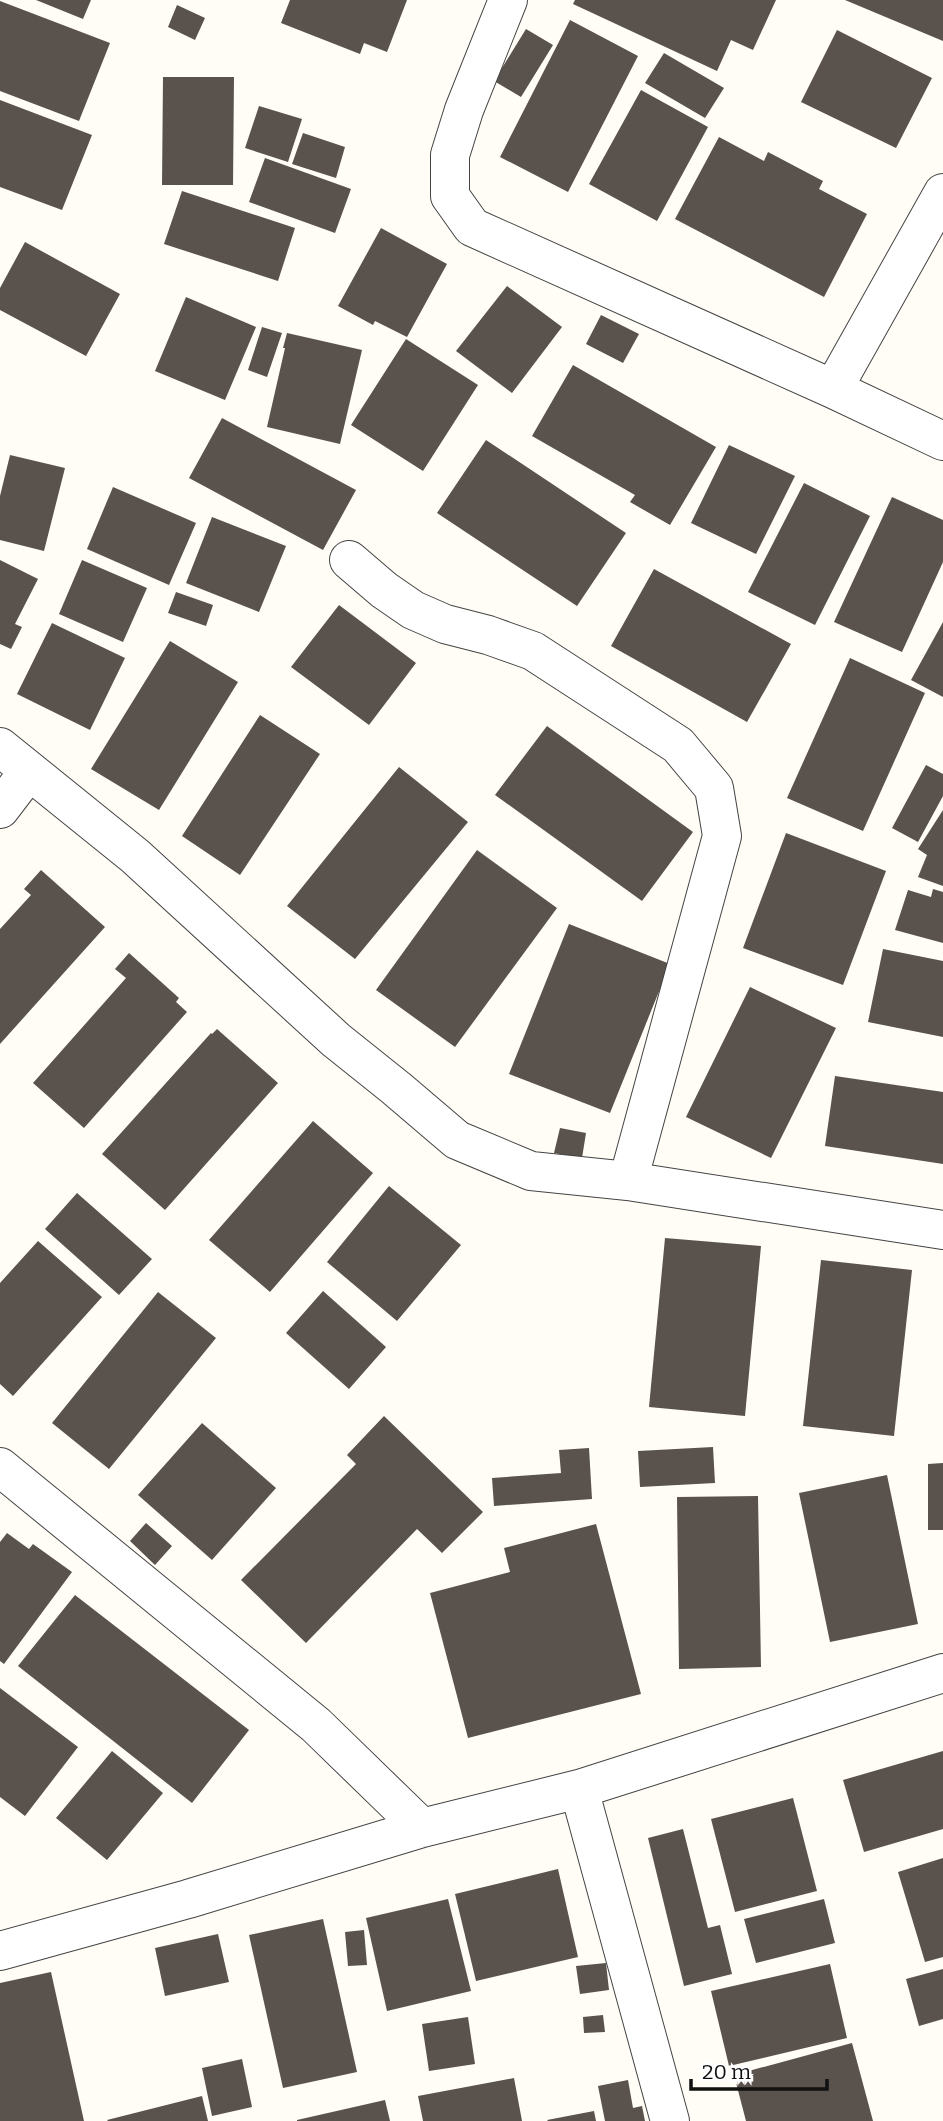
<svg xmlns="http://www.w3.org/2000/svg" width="943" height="2121" font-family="Bitter,serif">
	<rect width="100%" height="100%" fill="#fffdf5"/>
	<path fill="#5a524d" d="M36 0H91L83 19Z
		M290 0H407L387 52 364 43 360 54 281 23Z
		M575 0H776L753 50 731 40 717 71 573 4Z
		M845 0H943V41L876 13Z
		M0 1 110 43 79 121 0 91Z
		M177 5 205 18 195 40 168 27Z
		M570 20 638 56 568 192 500 157Z
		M526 29 553 45 521 97 494 81Z
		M837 30 932 78 896 148 801 102Z
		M664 53 724 88 705 118 645 83Z
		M163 77H234L233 185H162Z
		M641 90 708 127 657 221 589 184Z
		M0 100 92 135 62 210 0 187Z
		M259 106 302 119 288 162 245 148Z
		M303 133 345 147 336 178 292 164Z
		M719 137 764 161 768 152 823 181 819 189 867 214 824 297 675 219Z
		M265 158 351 189 335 233 249 202Z
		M182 191 295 228 278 281 164 244Z
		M381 228 447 264 407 337 375 321 373 325 338 306Z
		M25 242 120 294 86 356 0 310V288Z
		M507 286 562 327 512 393 456 351Z
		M186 297 256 327 225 400 155 371Z
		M601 315 639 334 623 363 586 344Z
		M262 327 282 333 267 377 248 370Z
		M287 333 362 350 340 444 267 427 285 348H283Z
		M406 339 478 385 423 471 351 425Z
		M573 365 716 447 670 525 630 502 635 495 532 436Z
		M222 418 356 490 323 550 189 478Z
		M486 440 626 533 577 606 437 513Z
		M729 445 795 476 756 554 691 523Z
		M10 455 65 468 44 551 0 540V496Z
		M804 483 870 516 815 625 748 592Z
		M113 487 196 523 169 585 87 549Z
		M892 497 943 520V562L902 652 834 622Z
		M212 517 286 546 259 612 186 583Z
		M0 560 38 579 15 624 22 627 11 649 0 644Z
		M82 560 147 588 123 642 59 614Z
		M654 569 791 644 747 722 611 646Z
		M176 592 213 605 206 626 168 613Z
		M339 605 416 663 369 725 291 667Z
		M943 622V697L911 680Z
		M52 623 125 658 90 730 17 694Z
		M170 641 238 682 159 810 91 769Z
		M850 658 925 693 863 831 787 798Z
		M260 715 320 754 240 875 182 836Z
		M547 726 693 832 642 901 495 795Z
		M926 765 943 774V796L918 842 892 828Z
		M399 767 468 822 355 959 287 906Z
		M943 810V886L918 877 927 855 918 849Z
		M786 833 886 871 843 985 743 948Z
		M477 850 557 908 455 1047 376 990Z
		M41 870 105 927 0 1044V929L31 895 24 889Z
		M933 889 943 892V943L895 930 908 890 931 897Z
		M569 924 670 964 610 1113 509 1074Z
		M883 949 943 961V1037L868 1022Z
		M129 953 179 998 176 1002 187 1012 84 1128 33 1083 126 978 115 969Z
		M750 987 836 1028 771 1158 686 1117Z
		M217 1029 278 1083 165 1210 102 1154 211 1033 212 1034Z
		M835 1076 943 1092V1164L825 1146Z
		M313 1121 373 1173 270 1292 209 1240Z
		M560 1128 586 1133 582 1158 554 1153Z
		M389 1186 461 1245 397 1321 327 1262Z
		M77 1193 152 1259 119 1295 45 1229Z
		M665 1238 761 1246 745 1416 649 1407Z
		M38 1241 102 1297 13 1396 0 1384V1283Z
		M821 1260 912 1270 894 1436 803 1426Z
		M323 1291 386 1347 349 1389 286 1333Z
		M158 1292 216 1338 109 1469 52 1423Z
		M384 1416 483 1512 442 1553 417 1529 306 1643 241 1580 356 1464 347 1455Z
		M202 1423 276 1488 212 1560 138 1495Z
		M713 1447 715 1483 640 1487 638 1451Z
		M589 1448 592 1499 494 1506 492 1478 561 1473 559 1450Z
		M943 1463V1530H928V1464Z
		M887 1475 918 1624 830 1642 799 1493Z
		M758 1496 761 1667 679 1669 677 1497Z
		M146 1523 172 1546 155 1565 130 1541Z
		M596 1524 641 1694 468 1738 430 1593 510 1572 504 1548Z
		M7 1533 29 1549 33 1544 72 1572 4 1664 0 1661V1542Z
		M75 1595 249 1730 192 1803 18 1666Z
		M0 1688 78 1747 25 1816 0 1797Z
		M112 1751 163 1793 107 1860 56 1818Z
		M943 1751V1829L864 1852 843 1780Z
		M793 1798 817 1891 735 1912 711 1819Z
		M683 1829 708 1928 720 1925 732 1974 684 1986 648 1838Z
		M943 1858V1957L925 1962 898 1872Z
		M558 1869 578 1957 476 1981 455 1894Z
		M448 1899 471 1991 387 2011 366 1918Z
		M824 1899 835 1943 756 1963 744 1919Z
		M323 1919 357 2072 283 2088 249 1935Z
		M364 1930 367 1965 348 1966 345 1932Z
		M218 1934 229 1982 165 1996 155 1948Z
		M606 1963 609 1990 580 1994 576 1966Z
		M830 1964 847 2038 729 2066 711 1991Z
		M943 1969V2019L919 2026 906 1979Z
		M51 1972 84 2121H0V1983Z
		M603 2015 605 2032 584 2033 583 2017Z
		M468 2017 475 2064 429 2071 422 2024Z
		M852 2043 873 2121H746L734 2075Z
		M242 2059 252 2107 212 2116 202 2068Z
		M514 2078 522 2121H423L418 2096Z
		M628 2080 633 2108 642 2106 645 2121H605L598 2086Z
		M202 2096 208 2121H108L107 2120Z
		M385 2100 390 2121H297V2120Z
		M594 2111 596 2121H548L547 2120Z"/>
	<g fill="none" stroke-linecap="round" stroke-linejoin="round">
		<defs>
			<path id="minor" d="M508 0 464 110 450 155V196L472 227 833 389 943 441
				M833 389 943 193
				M349 560 384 590 413 610 445 624 488 635 533 651 678 745 714 788 722 836 628 1181
				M0 747 135 856 336 1040 396 1088 457 1140 531 1171 628 1181 943 1230
				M0 809 29 771
				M0 1467 316 1725 422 1828
				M579 1789 670 2121
				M0 1951 188 1899 422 1828 579 1789 943 1673"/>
		</defs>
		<use href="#minor" stroke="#444" stroke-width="40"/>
		<use href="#minor" stroke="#fff" stroke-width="38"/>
	</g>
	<path d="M691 2079v10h136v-10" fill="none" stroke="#111111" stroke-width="3.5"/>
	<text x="702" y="2079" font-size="21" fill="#111111" stroke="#ffffff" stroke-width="5" paint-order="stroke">20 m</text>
</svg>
